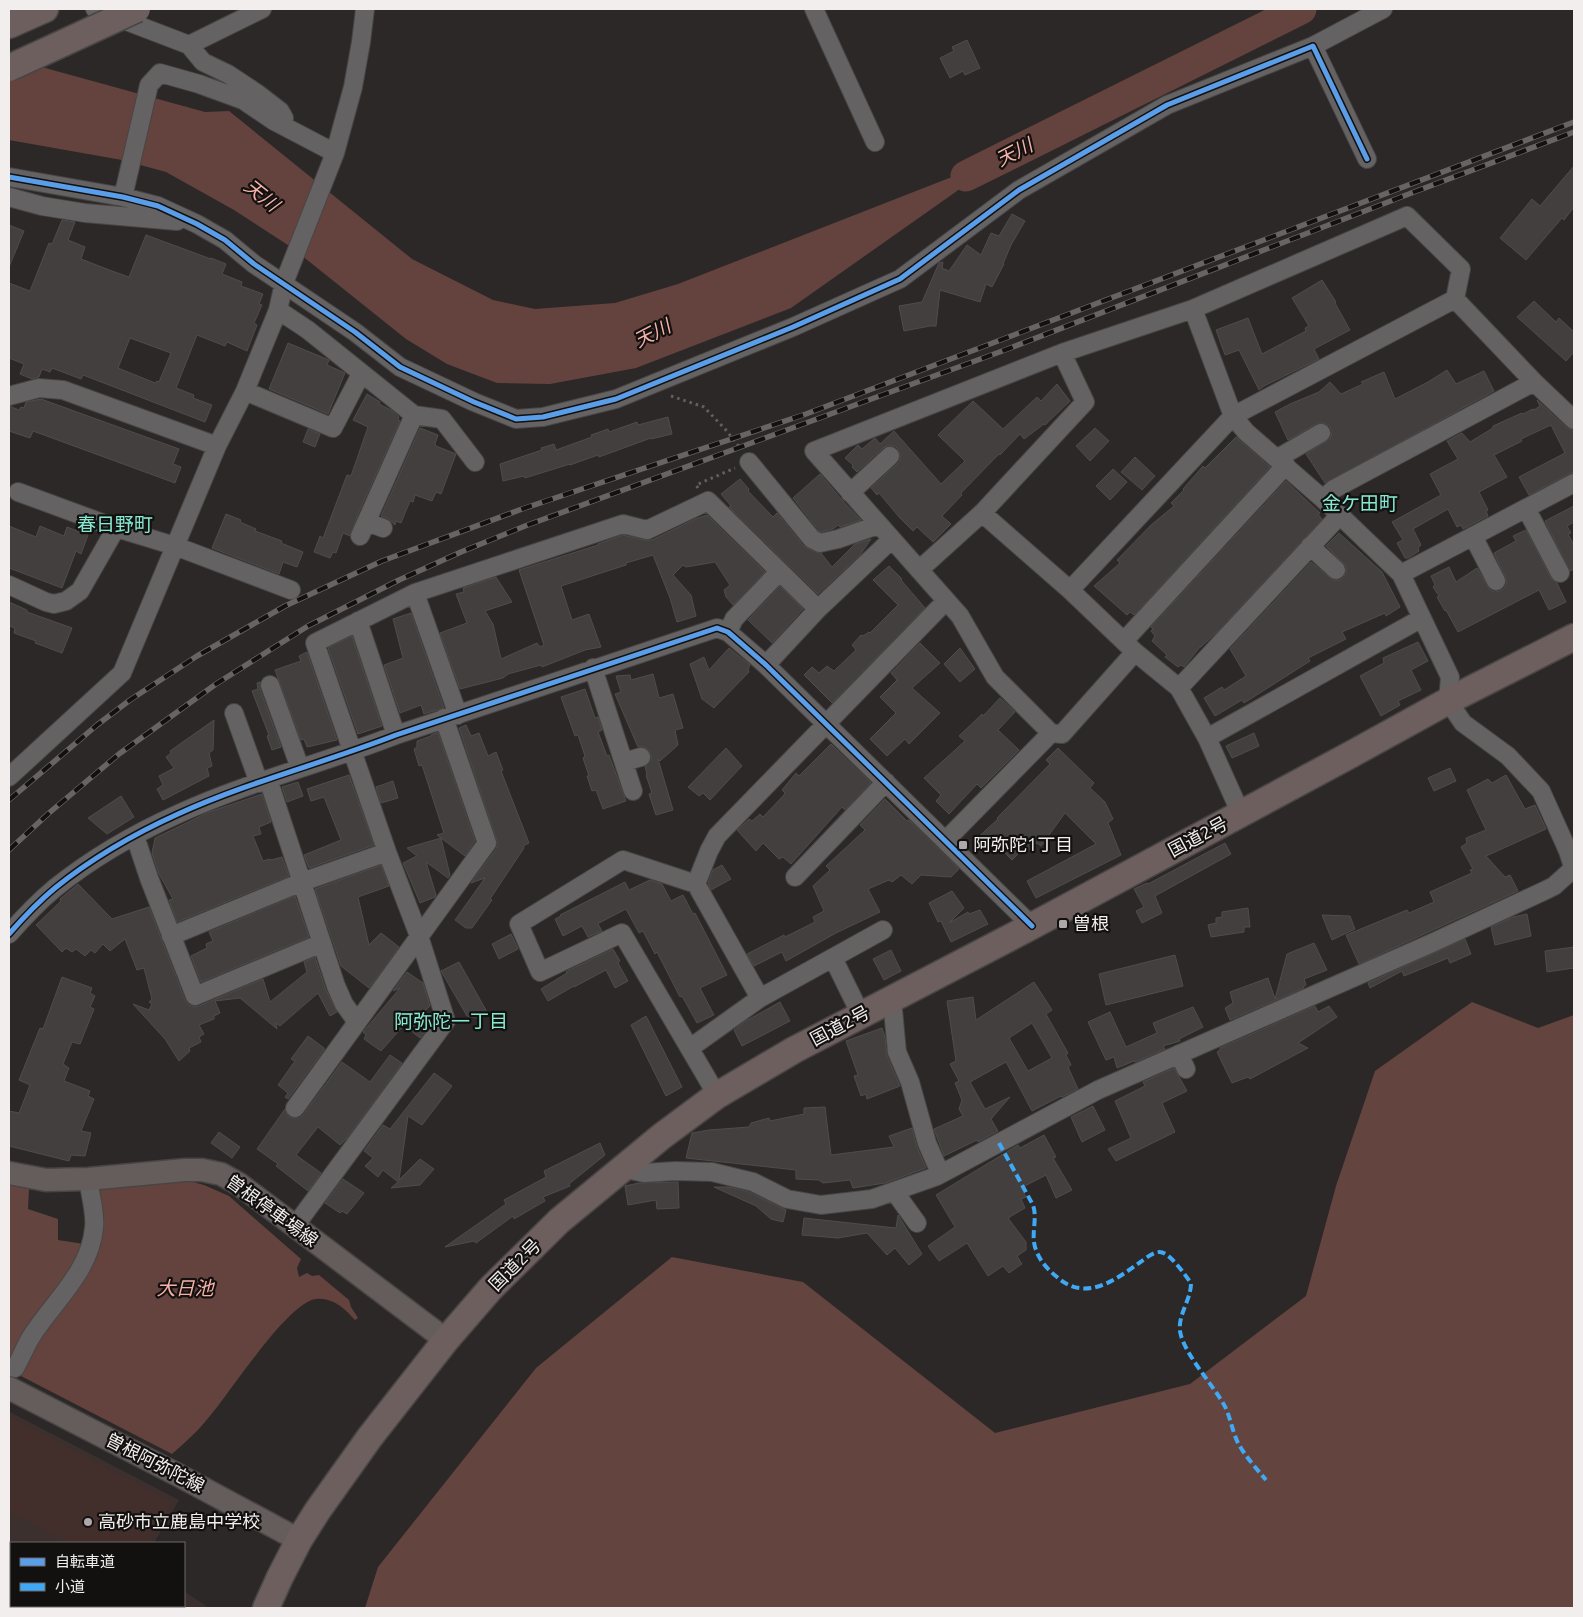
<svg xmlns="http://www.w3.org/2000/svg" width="1583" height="1617" font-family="Ubuntu,'Noto Sans JP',sans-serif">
	<rect width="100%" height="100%" fill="#2c2827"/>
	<path fill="#3b302e" d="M10 1412 179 1500 154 1543H11V1606H184V1591L209 1608H9V1413Z"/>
	<path fill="#422f2c" d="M12 1418 172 1502 149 1543H70L9 1512V1421Z
		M9 1547 11 1548V1606H142L146 1608H9Z"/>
	<path fill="#64443f" d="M1472 1002 1538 1028 1574 1015V1608H365L378 1567 536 1368 672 1257 803 1282 995 1433 1190 1384 1306 1296 1336 1186 1375 1071Z
		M9 1185 29 1189 28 1209 58 1219V1240L84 1244 70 1272 9 1366Z"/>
	<path fill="#64433f" d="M9 58 205 112 229 111 412 259 493 300 535 309 615 303 678 284 1008 155 791 308 636 368 550 384 497 383 447 364 406 339 291 247 234 210 166 172 122 160 9 140Z
		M180 1182H193L204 1185 229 1196 301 1259 297 1268 299 1277 307 1273 312 1276 319 1275 349 1300 351 1307 358 1318 355 1320C345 1309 333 1297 316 1299 287 1302 227 1398 205 1422 195 1434 183 1444 172 1454L19 1375 44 1329 81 1285 93 1259 97 1190Z"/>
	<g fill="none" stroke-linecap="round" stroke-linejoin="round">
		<path stroke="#64433f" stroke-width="31" d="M966 176 1301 9"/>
	</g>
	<path fill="#423f3e" stroke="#4f4c4c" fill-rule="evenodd" d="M967 40 980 68 965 75 963 71 950 78 940 58 954 51 952 47Z
		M1574 166V207L1564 220 1562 218 1526 260 1500 238 1532 199 1540 206Z
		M1012 214 1025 221 1011 245 1003 264H1004L992 287 986 284 980 302 940 290 936 326H930L904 331 899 306 922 302 939 263 943 262 942 268 949 271 967 245 981 255 991 233 999 236Z
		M62 220 75 222 68 240 85 247 81 259 112 271 129 277 146 235 211 259V258L226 264 222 274 242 282 241 286 263 294 259 304 262 305 254 323 257 325 247 351 227 342 225 346 197 335 176 388 194 395 193 398 212 405 205 422 83 375 81 379 52 368 50 372 42 369 39 377 32 379 20 374 24 364 9 358V283L30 291 49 243 52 244ZM130 338 171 353 159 382 157 381 155 383 118 368Z
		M9 225 24 231 9 267Z
		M1322 280 1336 302 1335 303 1350 330 1314 349 1319 359 1264 386 1259 390 1239 350 1225 355 1216 330 1248 318 1262 354 1306 331 1305 328 1309 326 1292 298Z
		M1534 301 1556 322 1559 318 1574 332V352L1566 361 1517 317Z
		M288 343 329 360 327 365 345 373 328 414 269 389Z
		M1447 370 1456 384 1484 371 1494 391 1325 483 1306 454 1330 439 1332 432 1330 427 1326 424 1320 422 1316 424 1288 440 1275 412 1290 404 1319 392 1330 382 1341 394 1363 384 1361 382 1384 372 1395 399 1428 382Z
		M1057 384 1070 401 1045 425 1044 424 1024 439 1020 434 1000 455 999 454 961 493 962 495 942 516 951 524 933 542 917 527 913 531 899 517 879 493 877 495 871 488 898 463 900 460V454L897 448 894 446H888L883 448 857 472 852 467 853 465 845 458 858 445 862 449 875 438 880 444 894 431 941 484 965 461 938 435 973 401 1003 429 1037 397 1041 401Z
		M367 394 380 402 379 404 391 410 399 417 398 420 400 421 358 514 350 536 343 533 336 553 333 552 330 558 314 552 320 536 323 538 347 475 351 476 368 427 353 420Z
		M41 399 179 449 173 464 181 467 175 483 33 431 30 438 9 431V406L19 410 21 407 24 408 26 402Z
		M1537 400 1567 428 1572 430 1574 435V472L1569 474 1529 495 1519 477 1565 453 1551 425 1521 439 1522 441 1494 455 1507 477 1479 492 1488 510 1486 511 1488 516 1463 529 1461 525 1457 527 1448 509 1413 529 1421 545 1418 548 1419 551 1408 558H1405L1397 543 1403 540 1392 522 1441 495 1430 474 1458 459 1447 441 1462 433 1470 442 1493 428V426L1522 413 1523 414 1533 409 1534 410 1540 406Z
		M668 417 672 434 651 439V438L599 457 598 455 570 465V464L525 478 524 476 503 481 500 464 542 450 541 448 554 444 556 450 592 437 591 435 608 429 609 432 637 422 638 425Z
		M420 428 438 435 435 444 436 446 456 454 441 494 436 492 432 501 415 495 413 502 410 501 401 523 396 521 395 525 387 518 381 516Z
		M1095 428 1109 441 1090 461 1076 446Z
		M308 429 320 434 315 447 303 442Z
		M1236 437 1270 467 1134 615 1130 612 1127 615 1094 586 1120 563 1117 560 1151 525 1174 506 1171 503 1184 490 1183 489 1203 466 1205 468Z
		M1135 457 1155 476 1142 490 1121 472Z
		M1113 469 1127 482 1110 500 1096 486Z
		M820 474 842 500 861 520 840 527 838 525 833 529 821 532 819 531 793 498Z
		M740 479 749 489 748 491 773 517 777 513 804 546 815 552 821 553 832 567 855 544 871 539 860 555 818 594 729 507 731 506 721 494Z
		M1286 481 1320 513 1318 514 1322 519 1219 630 1201 647H1200L1184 667 1181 665 1178 667 1165 657 1167 655 1152 641 1155 636 1151 631 1153 629 1151 627Z
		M1574 506V522L1567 526 1571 533 1568 534 1574 545V569L1570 571 1545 521Z
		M226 514 241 520 240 522 256 529 255 531 282 541 281 543 303 552 297 567 283 562 279 574 212 548Z
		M707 515 765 572 733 605 726 597 724 590 730 585 715 562 686 567 683 565 673 575 691 595 696 616 677 622 670 598 653 555 626 563V565L561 586 572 620 589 614 601 647 585 650 542 667 541 665 508 674 503 678 460 689 440 633 467 623 456 594 464 592 463 588 496 577 512 602 485 611 493 624 501 659 537 643 540 647 544 645 519 570 598 545V544L623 535 644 540H652L695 519Z
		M9 526 36 537 40 526 64 536 67 527 88 535 81 554 76 551 62 588 9 568Z
		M1526 530 1551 578 1557 583 1566 602 1549 610 1539 590 1458 632 1446 610 1445 611 1437 597 1439 596 1433 587 1435 585 1431 576 1449 567 1456 582 1477 568 1490 590 1495 592 1500 591 1505 587 1507 581 1494 553 1516 541 1513 536Z
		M1339 533 1382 572 1400 607 1386 616 1385 613 1342 632 1346 639 1308 658 1310 661 1244 703 1242 700 1215 716 1204 698 1222 687 1224 690 1246 676 1230 649 1311 562 1333 580H1340L1344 577 1346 572V566L1326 546Z
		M889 566 902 579 901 580 925 608 832 703 804 675 812 667 819 673 827 666 834 671 856 650 852 645 861 635 863 636 869 632 870 633 898 605 873 580Z
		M780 586 803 609 772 643 748 620Z
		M9 602 27 610V612L72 628 62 653 35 643 36 641 14 633 15 628 9 626Z
		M411 613 444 708 424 714 421 705 400 713 384 665 403 658 393 619Z
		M352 636 382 726 358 734 328 648Z
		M1418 642 1428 661 1411 670 1421 690 1398 701 1400 705 1381 716 1360 676 1384 663 1383 658Z
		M920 643 940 663 912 688 940 713 909 744 905 739 887 756 870 739 896 713 880 697 897 680 891 673Z
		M729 648 750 665 748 669 749 672 714 708 702 699 690 664 704 657 709 670Z
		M960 648 975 669 960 682 944 664Z
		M307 652 337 740 307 747 304 739 301 740 275 670 301 661 299 656Z
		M653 674 659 698 673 694 683 728 675 730 678 745 660 761 658 759 673 810 656 815 649 794 652 793 646 775 647 774 645 766 651 760V754L648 749 644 747H638L615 694 621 692 616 676 630 675 631 680Z
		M260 682V689L281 747 272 750 267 736 269 735 252 691 258 689 257 683Z
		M585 689 595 718 598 717 602 730 598 732 607 756 609 755 626 801 603 809 596 790 592 791 587 776H589L583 758 585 756 578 735 575 736 561 697Z
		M1000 698 1015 712 998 730 1019 750 981 788 977 784 949 814 936 801 941 795 924 778 965 741 959 736 982 714 983 716Z
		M214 720 213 750 209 753 212 766 207 768 209 776 163 800 157 789 163 785 159 776 174 768 166 757 171 753 170 751Z
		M466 725 471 736 479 733 488 756 496 752 503 770 501 771 529 843 523 846 524 848 490 899 492 900 472 928H466L455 920 485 878 471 883 496 849 498 844 459 728Z
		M438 732 475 841 465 856 437 835 444 833 422 765 419 766 414 749 417 747V741L431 736V735Z
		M1254 733 1259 746 1232 758 1226 746Z
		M831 744 871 783 845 810 842 807 791 864 783 857 779 859 763 843 756 851 737 830 749 819 752 821 760 814 763 817 784 795 785 793 782 790 796 773 799 776Z
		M726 748 742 766 710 800 703 793 699 796 688 787Z
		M1058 748 1094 783 1090 788 1105 802 1113 819 1108 823 1121 855 1036 898 1027 881 1096 844 1065 813 1049 835 1048 839 1041 846 1037 843 1030 850 1025 847 1012 860 997 845 988 854 974 841 998 819 997 818 1050 764 1046 760Z
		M1450 768 1456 781 1434 791 1428 778Z
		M349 775 374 845 309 868 304 855 341 840 324 797 311 801 307 789Z
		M1506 775 1525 809 1535 805 1546 829 1486 856 1505 877 1510 875 1518 891 1359 964 1346 935 1407 910 1409 913 1434 902 1430 892 1472 873 1470 870 1473 869 1461 847 1467 843 1466 838 1486 830 1467 790 1488 779 1492 783Z
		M393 781 398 798 381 803 376 787Z
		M298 782 303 796 287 802 282 787Z
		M262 794 271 822 259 827 261 834 253 836 263 861 270 859 271 860 282 857 289 876 177 922 169 900 173 899 159 874 152 853 155 838 209 812Z
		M121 796 134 817 107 834 88 818Z
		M885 799 907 821 909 820 959 869 951 877 921 875 912 884 901 875 892 882 889 880 868 889 880 912 836 933 786 961 782 952 754 966 747 954 784 935 785 937 815 922 813 917 824 911 813 886 830 870 826 866 865 830 860 825Z
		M441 838 450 875 448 878 426 862 436 895 435 897 420 903 403 863 417 856 407 848Z
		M1225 843 1231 854 1155 896 1162 913 1142 923 1136 911 1144 907 1134 889 1147 883 1148 884Z
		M381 865 389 886 358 897 369 945 381 933 399 947 369 988 341 966 315 889Z
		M722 865 731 879 711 890 708 883 713 870Z
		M650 880 662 884 671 901 683 895 693 914 695 913 727 975 700 988 714 1015 697 1023 682 996 680 997 657 952 655 954 643 931 639 933 626 909 599 923 598 924 602 931 588 937 582 926 563 936 555 919 561 916 560 915 625 882 629 890Z
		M78 884 112 919 149 907 185 1000 189 1005 194 1007 199 1006 263 979 270 1002 307 972 304 962 315 957 326 990 337 1012 330 1016 318 993 280 1026 276 1023 277 1029 240 998 215 1001 220 1013 214 1016V1019L199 1025 204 1034 199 1037 201 1042 189 1048 190 1051 179 1061 165 1039 133 1004 149 1010 152 1004 149 1002 152 999 144 968 137 970 125 939 110 951 103 944 95 953 91 950 85 956 76 949 72 952 66 948 62 952 36 925 61 901 60 899Z
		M952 891 964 908 949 923 968 912 969 914 980 910 988 924 951 942 941 921 938 922 929 903Z
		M295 896 309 937 201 982 191 956 207 948 206 944 213 941 209 932Z
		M1248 908 1250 927H1244V932L1211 937 1208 925 1216 923V918L1222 917V912Z
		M1527 914 1531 936 1495 945 1491 927 1513 917Z
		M1322 915 1350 916 1355 929 1332 940Z
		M511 934 518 949 499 959 492 944Z
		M1465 939 1471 954 1450 963 1448 958 1404 976 1402 971 1370 988 1368 983Z
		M1314 943 1327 970 1304 979 1306 985 1303 987 1304 988 1230 1020 1225 1008 1233 1003 1230 992 1268 978 1275 999 1287 954Z
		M1574 947V968L1547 972 1545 951Z
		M613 949 620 961 618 963 628 981 615 988 606 970 574 987V986L548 1001 541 989 567 973 566 972 569 970Z
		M891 950 901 971 884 980 873 959Z
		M1175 955 1183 986 1106 1005 1099 974Z
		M459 962 487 1012 476 1018 467 1016 441 971Z
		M407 972 423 983 430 1006 424 1012 434 1020 420 1038 404 1025 381 1051 364 1039 366 1035 363 1032 400 988 393 991Z
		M62 977 92 988 90 993 95 996 90 1007 94 1009 80 1044 72 1042 63 1064 69 1068 64 1081 90 1091 88 1096 94 1099 81 1131 91 1133 85 1156 71 1155 69 1161 9 1146V1111L19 1113 30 1085 19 1080 40 1028 43 1029Z
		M1034 982 1052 1010 1046 1014 1068 1053 1066 1055 1071 1065 1068 1067 1078 1089 1062 1097 1061 1096 1032 1111 1006 1062 970 1082 985 1109 1010 1097 991 1119 998 1131 978 1142 977 1140 944 1156 934 1129 963 1116 959 1109 962 1100 955 1083 959 1081 950 1064 956 1061 947 1001 973 997 976 1020ZM1032 1023 1052 1058 1028 1071 1009 1038Z
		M780 1002 790 1021 742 1046 734 1030 744 1022Z
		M1315 1006 1318 1012 1329 1006 1337 1017 1298 1043 1308 1048 1250 1079 1248 1077 1232 1083 1217 1052 1220 1050V1048Z
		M1193 1007 1203 1027 1179 1039 1180 1041 1163 1046 1165 1049 1135 1062 1134 1061 1117 1068 1114 1057 1106 1060 1088 1022 1110 1012 1126 1047 1157 1033 1153 1023Z
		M646 1016 682 1087 666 1096 631 1025Z
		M882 1028 885 1037 887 1056 900 1086 867 1099 866 1094 861 1096 854 1076 858 1075 846 1041Z
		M308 1036 324 1048V1050L288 1099 285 1097 288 1093 278 1085 295 1061 291 1059Z
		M390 1055 402 1063 347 1138 340 1145 318 1127 296 1155 321 1173 308 1191 276 1166 278 1164 257 1149 285 1109 288 1116 293 1118H299L303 1115 342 1062 370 1082Z
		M1174 1068 1187 1091 1162 1103 1175 1132 1116 1161 1108 1149 1131 1138 1115 1101 1145 1086 1143 1082Z
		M434 1073 452 1086 422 1125 408 1116 399 1180 420 1159 434 1169 420 1185 391 1188 398 1182 383 1170 378 1177 365 1166 373 1158 364 1151 383 1125 390 1129Z
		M1093 1106 1105 1130 1082 1142 1071 1117Z
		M825 1107 831 1155 894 1147 889 1136 912 1128 917 1147 926 1168 885 1183 853 1188 850 1180 823 1183 819 1180 796 1179V1170L686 1158 692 1133 709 1130 749 1127 751 1123 769 1118 770 1121 804 1114V1108Z
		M219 1132 240 1147 232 1158 211 1143Z
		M1044 1135 1056 1157 1053 1158 1072 1190 1056 1198 1046 1175 1021 1188 1026 1197 1021 1199 1025 1208 1008 1218 1026 1242V1250L1017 1256 1022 1264 1009 1273 1003 1266 988 1276 967 1243 939 1261 928 1246 955 1227 936 1195 1018 1145 1020 1148Z
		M600 1143 605 1155 569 1184 570 1186 543 1197 545 1201 514 1219 513 1216 476 1243 474 1241 445 1247 506 1204 504 1200 546 1177 544 1171Z
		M343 1179 364 1193 347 1214 342 1211 340 1213 325 1203Z
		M678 1182 679 1208 657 1209 656 1200 628 1205 625 1186 639 1183Z
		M714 1187H729L749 1192 786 1210 783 1222 771 1219 756 1206Z
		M898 1215 922 1254 909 1265 895 1248 887 1255 867 1233 838 1238 802 1235 804 1218 896 1228Z"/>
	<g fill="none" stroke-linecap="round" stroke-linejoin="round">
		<defs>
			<path id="minor" d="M95 9 189 45 262 9
				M814 9 875 142
				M189 45 203 62 228 74 258 94 280 111 284 118
				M1313 46 1383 9
				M9 177 123 197 158 206 197 224 225 240 254 264 355 332 400 367 474 402 516 419 543 417 616 399 793 327 900 279 1019 190 1167 105 1313 46 1367 159
				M9 197 42 206 85 213 177 221
				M123 197 149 85 160 73 199 84 243 100 274 121 335 153
				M1455 299 1534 382 1574 420
				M1193 309 1233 416 1246 432 1323 499 1401 574 1450 677 1448 701 1463 723 1508 756 1541 791 1568 851 1574 870
				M278 310 308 330 414 415 442 419 475 462
				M245 391 333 428 361 374
				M9 396 39 388 63 390 217 446
				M1278 458 1321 433
				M749 462 812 539 820 543 838 539 878 525
				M18 492 116 528 175 546 291 590
				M850 493 890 456
				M1323 499 1334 489 1534 382
				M1526 508 1560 573
				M982 513 1070 590 1135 652 1179 688 1207 738 1241 814
				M367 522 383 528
				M360 536 414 415
				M1473 536 1496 581
				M1310 546 1336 570
				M919 570 982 513 1085 402 1062 353
				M1401 574 1574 483
				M9 585 46 602 54 604 66 601 80 591 116 528
				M1070 590 1233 416 1455 299
				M358 621 396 735
				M728 632 734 619 779 572
				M1124 641 1286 465
				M766 665 818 609 891 540
				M593 668 633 791
				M270 685 300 768
				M1179 688 1339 516
				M234 713 259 783
				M458 715 415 593 623 524 647 530 708 501 818 609
				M1051 733 995 677 960 616 814 451 1062 353 1193 309 1407 216 1461 269 1455 299
				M1207 738 1422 618
				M624 762 641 757
				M9 777 122 673 217 446 245 391 278 310 284 283 335 153 353 87 361 42 365 9
				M268 779 336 986 344 1004 357 1022
				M135 836 149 878 195 996 322 943
				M946 840 1051 733 1062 734 1135 652
				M795 877 886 782
				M9 934C23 918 38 902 55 888 91 859 136 833 178 814 248 782 324 763 396 735L717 628 728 632 766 665 1032 926
				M171 936 302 882 387 852
				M833 958 861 1015
				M892 999 897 1052 910 1082 927 1143 940 1173
				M690 1048 760 998 883 930 760 998 696 884
				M1179 1054 1186 1069
				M711 1085 622 933 540 972 519 924 623 860 696 884 709 851 717 836 939 608
				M295 1108 487 843 444 718
				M622 1168 644 1173 675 1171 712 1172 753 1182 787 1199 821 1205 872 1199 937 1176 1098 1090 1432 943 1546 890 1554 886 1574 868
				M894 1191 917 1223
				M295 1226 446 1021 419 936 387 852 315 643 415 593
				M15 1368C21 1358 25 1347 31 1337 53 1302 90 1272 94 1228 96 1214 90 1194 88 1179"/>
			<path id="major" d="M9 1173 46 1180 88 1179 185 1170H202L221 1174 239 1184 446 1340
				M9 1388 180 1476 299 1540"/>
			<path id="highway" d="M9 25 45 9
				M266 1608 280 1577 299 1540 318 1510 370 1437 446 1340 491 1288 559 1221 662 1136 716 1096 794 1050 1032 926 1350 755 1448 701 1574 637"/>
		</defs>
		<use href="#minor" stroke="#484545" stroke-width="20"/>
		<use href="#major" stroke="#484545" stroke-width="25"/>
		<use href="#highway" stroke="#484545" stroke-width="29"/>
		<path stroke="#625f5f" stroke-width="3" stroke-dasharray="2.5 4" stroke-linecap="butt" d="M671 396 704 407 725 429 741 449
			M698 488 696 485 735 468"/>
		<use href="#minor" stroke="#646262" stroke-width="18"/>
		<use href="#major" stroke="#655d5c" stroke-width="22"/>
		<use href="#highway" stroke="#6c5f5e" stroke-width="26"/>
		<defs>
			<path id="rail" d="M9 800 97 725 130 700 197 656 285 606 382 561 522 509 806 414 1574 122
				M9 850 49 813 119 754 216 684 308 626 399 580 461 552 525 526 1005 350 1414 192 1574 132"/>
		</defs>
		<use href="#rail" stroke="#686463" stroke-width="5.5"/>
		<use href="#rail" stroke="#131010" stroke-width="4" stroke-dasharray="11" stroke-linecap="butt"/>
		<defs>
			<path id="highway-bridge" d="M9 68 137 9"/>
		</defs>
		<use href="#highway-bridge" stroke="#484545" stroke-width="29" stroke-linecap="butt"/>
		<use href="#highway-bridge" stroke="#6c5f5e" stroke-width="26"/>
		<path stroke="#3fa9f5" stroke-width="4" stroke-dasharray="8 4" stroke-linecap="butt" d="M999 1143 1033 1205C1038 1220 1030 1235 1036 1250 1040 1261 1048 1270 1057 1277 1085 1302 1114 1281 1139 1263 1145 1259 1153 1252 1159 1252 1169 1251 1185 1275 1191 1283 1191 1300 1178 1314 1180 1331 1183 1352 1212 1384 1223 1403 1230 1414 1232 1431 1238 1443 1245 1456 1256 1468 1266 1480"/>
		<defs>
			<path id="cycleway" d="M9 177 123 197 158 206 197 224 225 240 254 264 355 332 400 367 474 402 516 419 543 417 616 399 793 327 900 279 1019 190 1167 105 1313 46 1367 159
				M9 934C23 918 38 902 55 888 91 859 136 833 178 814 248 782 324 763 396 735L717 628 728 632 766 665 1032 926"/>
		</defs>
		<use href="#cycleway" stroke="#131010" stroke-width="8"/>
		<use href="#cycleway" stroke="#5a9eea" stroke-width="5"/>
	</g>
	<g fill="#ada9a8" stroke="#131010" stroke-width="2">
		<rect x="958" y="840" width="10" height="10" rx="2.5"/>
		<rect x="1058" y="919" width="10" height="10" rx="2.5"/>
		<circle cx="88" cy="1522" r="5"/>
	</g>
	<g text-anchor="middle" stroke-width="4.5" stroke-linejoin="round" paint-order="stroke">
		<g font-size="18" fill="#f2eeed" stroke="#131010">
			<text transform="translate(1198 837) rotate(-28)" y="6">国道2号</text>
			<text transform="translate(840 1026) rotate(-28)" y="6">国道2号</text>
			<text transform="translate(272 1211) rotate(36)" y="6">曽根停車場線</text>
			<text transform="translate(515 1265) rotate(-45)" y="6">国道2号</text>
			<text transform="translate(155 1463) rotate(27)" y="6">曽根阿弥陀線</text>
		</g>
		<g font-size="18" fill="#f2eeed" stroke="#131010" text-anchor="start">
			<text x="973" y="851">阿弥陀1丁目</text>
			<text x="1073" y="930">曽根</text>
			<text x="98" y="1528">高砂市立鹿島中学校</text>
		</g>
		<g font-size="19" font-style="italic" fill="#f5b1a7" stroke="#131010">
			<text transform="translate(1014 152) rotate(-27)" y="7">天川</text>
			<text transform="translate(262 195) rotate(39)" y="7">天川</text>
			<text transform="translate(652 333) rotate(-27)" y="7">天川</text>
			<text x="185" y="1295">大日池</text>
		</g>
		<g font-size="19" fill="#86ead3" stroke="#131010">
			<text x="1360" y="510">金ケ田町</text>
			<text x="115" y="531">春日野町</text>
			<text x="451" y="1028">阿弥陀一丁目</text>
		</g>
	</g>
	<rect width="1583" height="1617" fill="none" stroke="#f2eeed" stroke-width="20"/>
	<rect x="10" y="1542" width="175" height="65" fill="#131010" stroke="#6c6968"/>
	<rect x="20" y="1558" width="25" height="8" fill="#5a9eea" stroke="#6c6968"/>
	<text x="55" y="1567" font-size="15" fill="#f2eeed">自転車道</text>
	<rect x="20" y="1583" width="25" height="8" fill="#3fa9f5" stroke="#6c6968"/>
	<text x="55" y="1592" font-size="15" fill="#f2eeed">小道</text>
</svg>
